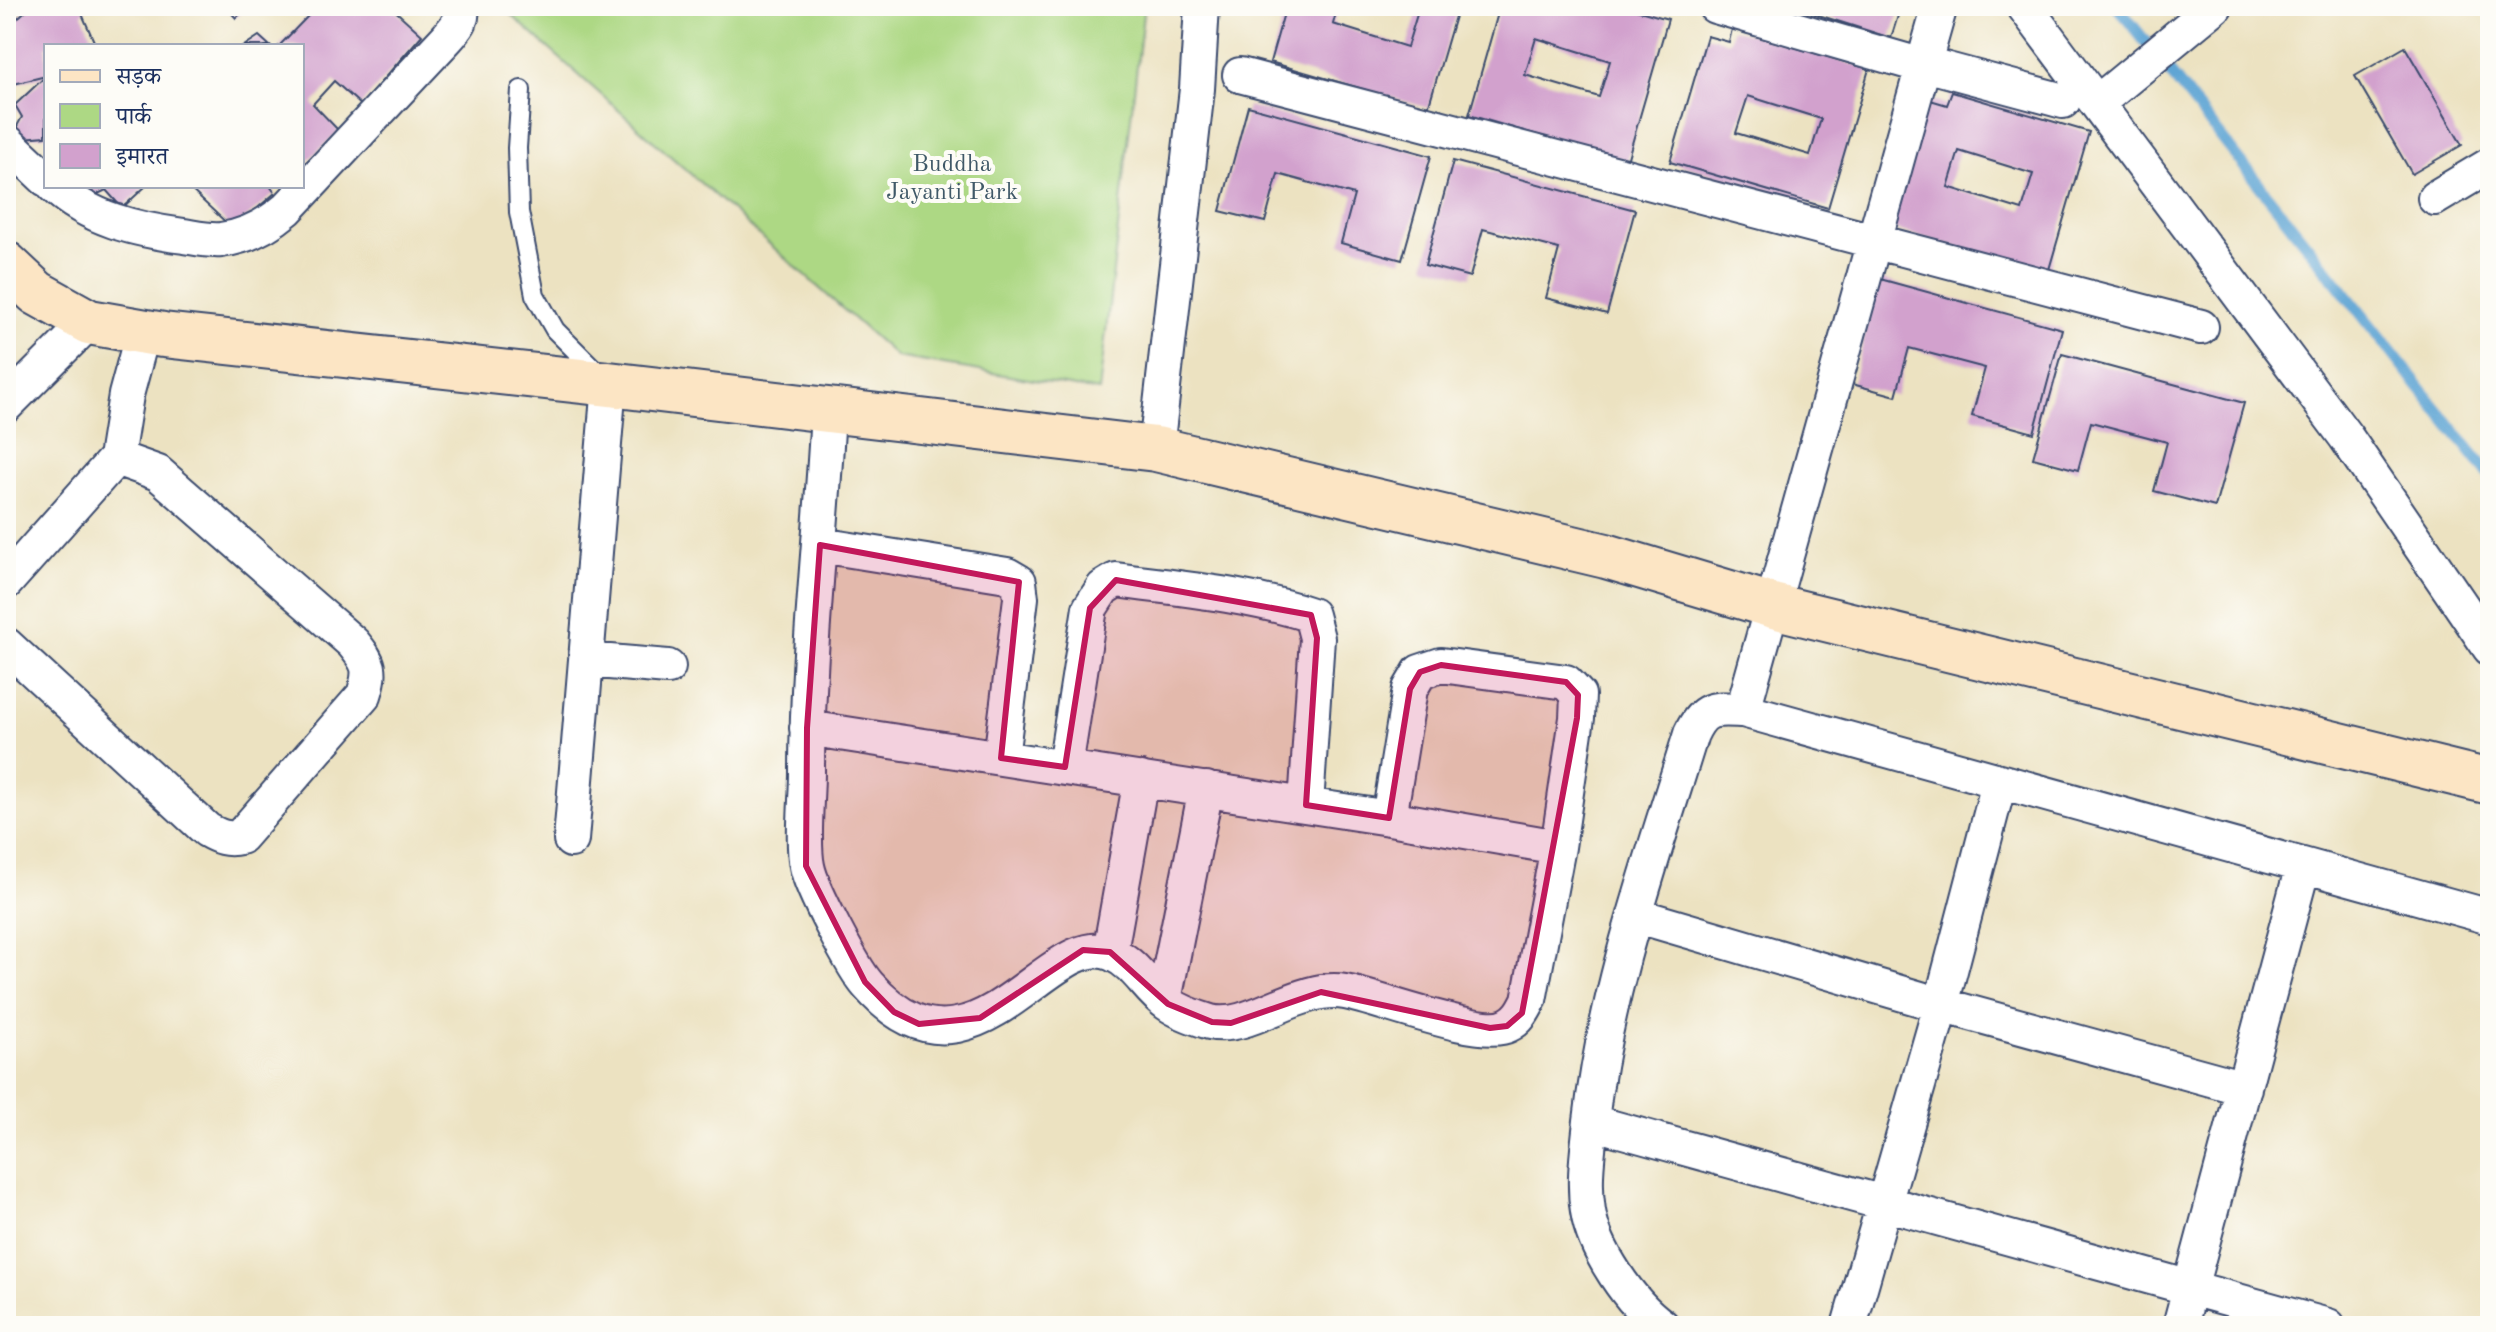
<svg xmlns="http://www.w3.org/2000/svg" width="2496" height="1332" font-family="'Old Standard TT','Noto Serif Devanagari',serif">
	<rect width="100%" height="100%" fill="#fdfcf7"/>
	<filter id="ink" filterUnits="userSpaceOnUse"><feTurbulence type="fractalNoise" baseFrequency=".0125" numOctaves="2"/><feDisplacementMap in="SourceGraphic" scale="16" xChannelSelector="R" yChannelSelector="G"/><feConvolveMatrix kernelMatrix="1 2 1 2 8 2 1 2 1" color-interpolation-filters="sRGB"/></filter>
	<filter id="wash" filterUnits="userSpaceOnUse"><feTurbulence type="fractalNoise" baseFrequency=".006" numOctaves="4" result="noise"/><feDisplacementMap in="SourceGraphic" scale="32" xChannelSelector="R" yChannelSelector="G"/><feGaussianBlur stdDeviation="1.8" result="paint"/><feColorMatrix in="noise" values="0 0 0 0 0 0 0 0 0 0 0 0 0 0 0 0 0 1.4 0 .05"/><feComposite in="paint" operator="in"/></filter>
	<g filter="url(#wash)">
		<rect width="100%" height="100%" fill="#ece2c1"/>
		<path fill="#add884" stroke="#648471" stroke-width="2" d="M501 6H1144L1099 391 897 357Z"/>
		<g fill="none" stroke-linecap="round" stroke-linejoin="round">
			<path stroke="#5ea5d4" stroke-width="12" d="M2117 6 2490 476"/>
		</g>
		<g id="blocks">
			<path fill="#d2a1cd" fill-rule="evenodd" d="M31 6H89L82 14 96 46H46V76L6 86V16L12 23Z
				M225 6H249L236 18Z
				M297 6H390L422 35 361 105 334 81 313 104 339 131 302 166V46H279L308 16Z
				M1286 6H1338L1333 24 1407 47 1418 11 1405 6H1458L1428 108 1270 62Z
				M1500 6H1622L1668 19 1627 161 1469 115ZM1536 38 1610 61 1599 97 1525 75Z
				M1790 6H1901L1891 38Z
				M1732 29 1869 69 1828 208 1670 162 1707 36 1729 42ZM1748 96 1821 119 1810 155 1736 133Z
				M259 36 270 46H244Z
				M2405 47 2462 145 2412 174 2355 76Z
				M46 76V136L10 139 22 117 15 105Z
				M1952 92 2089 132 2048 273 1890 228 1927 99 1947 105ZM1959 151 2033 174 2022 210 1948 187Z
				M1248 106 1431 156 1402 260 1341 243 1354 195 1278 174 1265 222 1220 211Z
				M1453 161 1635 210 1607 314 1546 298 1559 249 1483 229 1470 277 1425 265Z
				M85 186H146L122 208 106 190 92 197Z
				M187 186H270L275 193 233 229Z
				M1880 279 2062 329 2034 433 1972 416 1985 368 1909 348 1896 396 1852 384Z
				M2062 354 2244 403 2215 507 2154 491 2167 442 2091 422 2078 470 2033 458Z"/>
		</g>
	</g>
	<g filter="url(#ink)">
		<use href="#blocks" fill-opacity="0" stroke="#3a4a6d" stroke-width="2"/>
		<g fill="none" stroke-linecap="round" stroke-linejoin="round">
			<defs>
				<path id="lane" d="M521 90 517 148 519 212 535 295 555 330 599 374"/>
				<path id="street" d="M1715 6 1923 66 1940 6
					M2024 6 2346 437 2490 648
					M1240 75 2201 327
					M2097 103 2215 6
					M6 141 46 179
					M54 186C89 219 137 230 184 236 196 238 209 241 221 240 247 237 268 225 287 209L448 37C456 27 465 19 460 6
					M2435 198 2490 165
					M6 405 89 322
					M828 411C822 531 807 652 807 772 807 798 802 842 807 866 811 888 853 968 868 985 973 1105 1049 923 1113 954 1137 965 1147 989 1167 1003 1178 1011 1197 1018 1210 1022 1250 1032 1298 984 1345 992 1378 998 1482 1039 1508 1025 1519 1020 1524 1010 1529 1000L1558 847 1577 718 1578 695 1566 682 1441 665 1420 672 1410 689 1389 818
					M1156 449 1197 89 1202 6
					M820 545 1007 575 1019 582 1021 598 1001 758
					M6 582 116 458 126 395 143 332
					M6 645 207 830C219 837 227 840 240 837L364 695C372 669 370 664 353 643L158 473 116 458
					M586 660 668 667
					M1743 710 1923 66 1940 68 2063 101
					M807 728 1389 818 1558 847
					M1065 767 1090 608 1103 588 1116 580C1181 589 1248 594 1311 615L1317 638 1306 805
					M571 840 609 384
					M1635 915 1941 1005 2244 1088
					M1110 952 1141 779
					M1164 1000 1206 789
					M1591 1122 2328 1326
					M1662 1326C1630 1303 1594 1250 1588 1211 1583 1181 1588 1151 1591 1121 1606 988 1652 860 1691 734 1704 706 1715 709 1743 710L2490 917
					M1849 1326 1941 1005 1999 783
					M2180 1326 2303 866"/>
				<path id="secondary" d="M6 264 37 293 89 322 163 335 609 384 1156 449 1606 556 1773 606 2490 782"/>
			</defs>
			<use href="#lane" stroke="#3a4a6d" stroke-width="22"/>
			<use href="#street" stroke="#3a4a6d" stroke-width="38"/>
			<use href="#secondary" stroke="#3a4a6d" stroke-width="48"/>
			<use href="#lane" stroke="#fff" stroke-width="18"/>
			<use href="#street" stroke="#fff" stroke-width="34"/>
			<use href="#secondary" stroke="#fce5c4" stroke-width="44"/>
		</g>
	</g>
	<path fill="#c2185b" fill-opacity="0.2" stroke="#c2185b" stroke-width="6" stroke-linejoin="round" d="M820 545 1019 582 1001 758 1065 767 1090 608 1116 580 1311 615 1317 638 1306 805 1389 818 1410 689 1420 672 1441 665 1566 682 1578 695 1577 718 1522 1013 1507 1026 1490 1028 1321 992 1231 1023 1212 1022 1168 1004 1110 952 1083 950 980 1018 919 1024 894 1012 865 982 806 866 807 728Z"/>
	<g text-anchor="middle" stroke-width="8" stroke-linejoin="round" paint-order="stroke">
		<g font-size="24" fill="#405968" stroke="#fdfcf7">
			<text x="952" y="171">Buddha<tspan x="952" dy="28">Jayanti Park</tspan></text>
		</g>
	</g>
	<rect width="2496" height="1332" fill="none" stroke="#fdfcf7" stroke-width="32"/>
	<rect x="44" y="44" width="260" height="144" fill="#fdfcf7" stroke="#a3aaba" stroke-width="2"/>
	<rect x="60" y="70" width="40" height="12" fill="#fce5c4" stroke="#a3aaba" stroke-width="2"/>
	<text x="116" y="84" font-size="24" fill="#1b2f5e">सड़क</text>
	<rect x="60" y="104" width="40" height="24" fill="#add884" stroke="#a3aaba" stroke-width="2"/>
	<text x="116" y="124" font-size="24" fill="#1b2f5e">पार्क</text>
	<rect x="60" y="144" width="40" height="24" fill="#d2a1cd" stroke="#a3aaba" stroke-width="2"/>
	<text x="116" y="164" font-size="24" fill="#1b2f5e">इमारत</text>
</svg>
